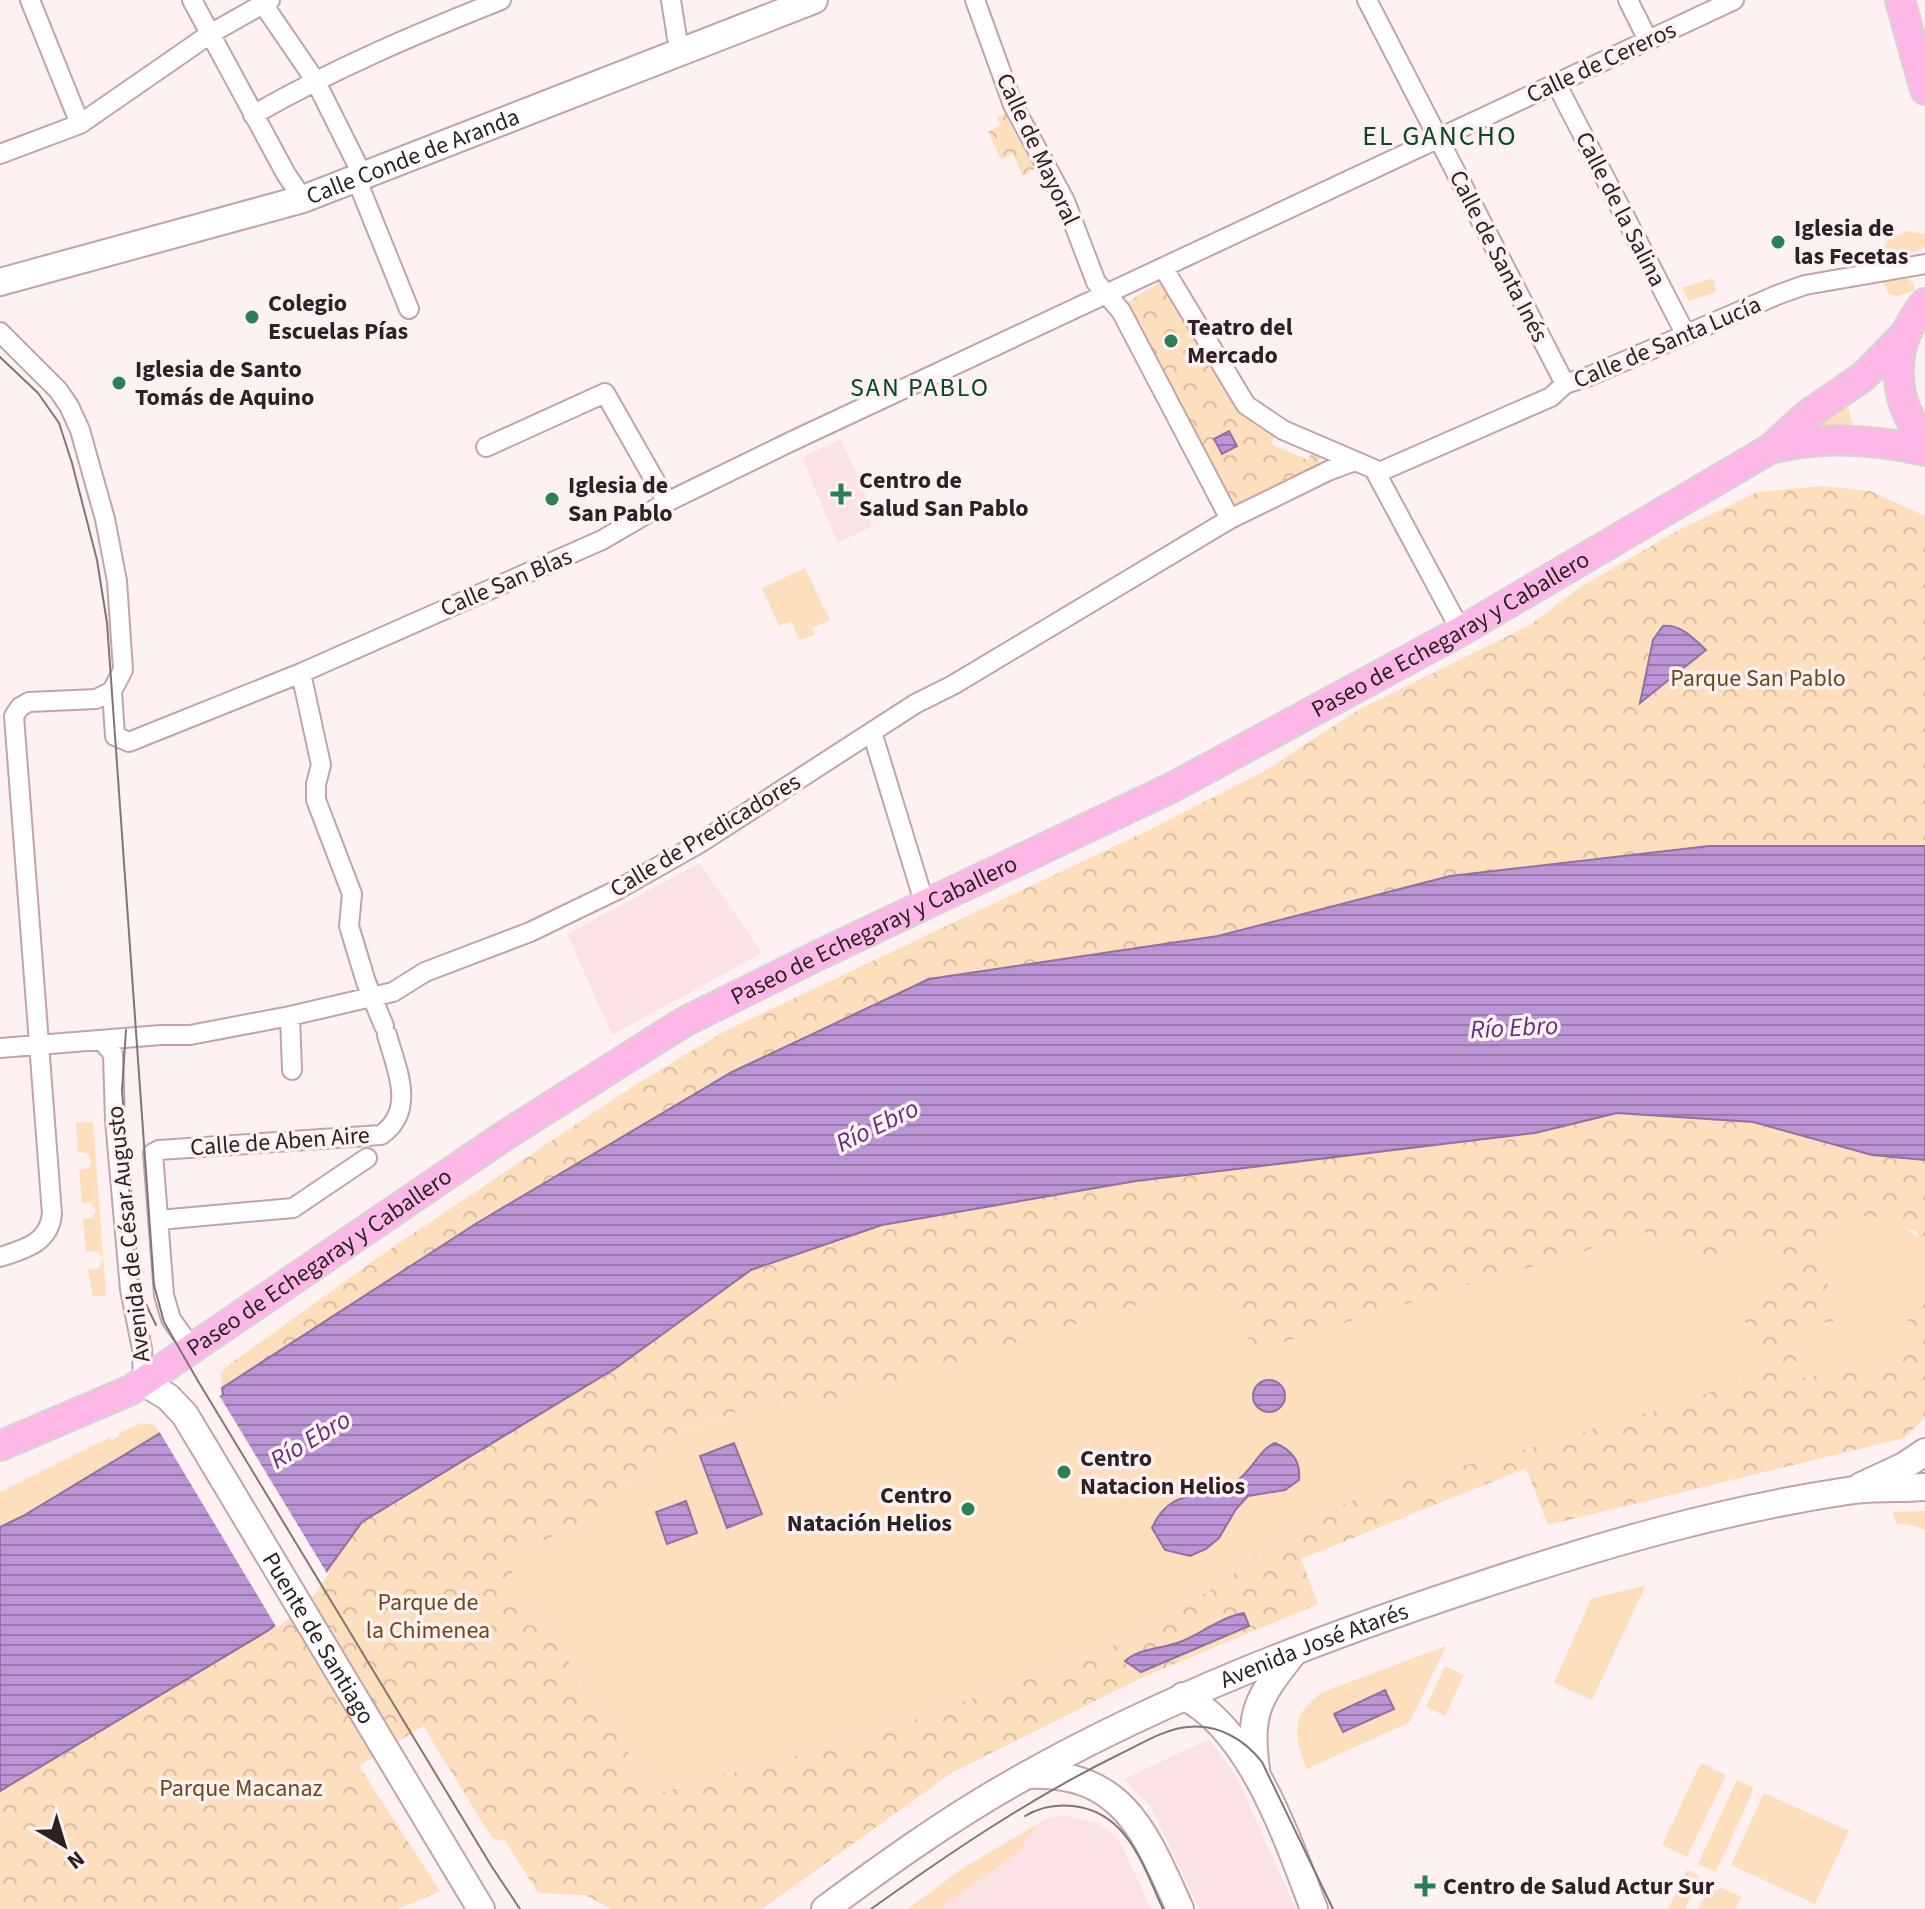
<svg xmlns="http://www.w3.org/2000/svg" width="1925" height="1909" viewBox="0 0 1925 1909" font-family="'Source Sans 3',sans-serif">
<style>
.built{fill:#fbe2e5}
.green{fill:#fddebd;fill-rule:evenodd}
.forest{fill:url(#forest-crowns);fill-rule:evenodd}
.water{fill:url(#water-rules);stroke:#9072a0;stroke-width:2}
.pier{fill:#fef1f2}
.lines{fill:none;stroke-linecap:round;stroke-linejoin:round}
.street-casing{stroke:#c2a4a8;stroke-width:22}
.secondary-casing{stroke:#c2a4a8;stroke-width:30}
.primary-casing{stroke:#d5d3d3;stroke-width:32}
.street{stroke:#fff;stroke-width:18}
.secondary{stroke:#fff;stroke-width:26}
.primary{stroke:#fdb8e7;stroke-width:28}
.tram{stroke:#817576;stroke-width:2}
.poi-dot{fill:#2b8155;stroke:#fef1f2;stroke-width:3}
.labels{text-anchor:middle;stroke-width:7;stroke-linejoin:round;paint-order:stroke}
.street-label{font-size:24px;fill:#2d2223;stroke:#fef1f2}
.poi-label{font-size:24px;font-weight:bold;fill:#2d2223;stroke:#fef1f2;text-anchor:start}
.park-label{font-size:24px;fill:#6d481b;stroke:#fef1f2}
.neighbourhood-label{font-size:26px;letter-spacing:2px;fill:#07472a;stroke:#fef1f2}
.water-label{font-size:26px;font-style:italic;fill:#60307d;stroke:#fef1f2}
.quarter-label{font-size:28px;letter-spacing:2px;fill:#07472a;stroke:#fef1f2}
</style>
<defs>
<pattern id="forest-crowns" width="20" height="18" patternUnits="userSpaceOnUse" patternTransform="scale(2)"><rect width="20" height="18" fill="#fddebd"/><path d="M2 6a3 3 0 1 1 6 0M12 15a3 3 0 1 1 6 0" fill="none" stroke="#d9bea2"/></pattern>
<pattern id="water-rules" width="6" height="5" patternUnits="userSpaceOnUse" patternTransform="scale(2)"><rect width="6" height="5" fill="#bb95d5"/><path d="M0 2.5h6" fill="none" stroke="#9879ac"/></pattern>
</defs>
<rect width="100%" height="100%" fill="#fef1f2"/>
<!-- built -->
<path class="built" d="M 841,439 L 867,498 L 861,501 L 873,526 L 837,543 L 802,457 Z
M 700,863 L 762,953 L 612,1035 L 567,934 Z
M 1209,1739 L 1235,1774 L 1296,1909 L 1199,1909 L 1152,1809 L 1124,1779 Z
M 1061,1815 L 1095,1822 L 1114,1834 L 1123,1848 L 1151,1909 L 908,1909 L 963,1868 L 1046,1819 Z"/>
<!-- green -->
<path class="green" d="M 1906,231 L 1925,234 L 1925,247 L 1908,255 L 1885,258 L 1885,242 Z
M 1713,278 L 1716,292 L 1689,301 L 1682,288 Z
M 1907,279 L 1914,283 L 1914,291 L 1897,296 L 1889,294 L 1883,282 Z
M 1847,405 L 1853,427 L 1807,429 Z
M 805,568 L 830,620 L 812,628 L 814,635 L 800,640 L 791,621 L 779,626 L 762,588 Z
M 93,1122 L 106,1295 L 93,1297 L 88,1270 L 99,1268 L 103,1258 L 96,1251 L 86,1252 L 83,1219 L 92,1218 L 96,1211 L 91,1203 L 82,1203 L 79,1170 L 89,1168 L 91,1160 L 87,1153 L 78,1152 L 76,1123 Z
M 1883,1209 L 1925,1244 L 1925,1346 L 1909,1367 L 1325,1511 L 1184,1608 L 1104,1650 L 872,1735 L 655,1794 L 544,1623 L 536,1626 L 529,1609 L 522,1603 L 502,1559 L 588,1521 L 628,1487 L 661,1453 L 671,1450 L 678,1444 L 678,1434 L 781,1396 L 784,1406 L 1150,1301 L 1644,1218 Z
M 141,1423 L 155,1425 L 160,1434 L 23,1516 L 0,1527 L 0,1492 L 110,1437 L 112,1440 L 119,1436 L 118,1434 Z
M 1925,1511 L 1925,1530 L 1911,1525 L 1897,1524 L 1892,1512 Z
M 1646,1585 L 1592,1700 L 1554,1683 L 1591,1599 Z
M 1446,1646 L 1410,1722 L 1307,1769 C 1293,1737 1290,1713 1323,1692 ZM 1384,1690 L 1393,1709 L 1343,1732 L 1335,1713 Z
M 1445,1666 L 1464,1675 L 1445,1716 L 1426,1707 Z
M 1701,1763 L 1726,1775 L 1687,1857 L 1662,1845 Z
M 1737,1780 L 1754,1788 L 1716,1872 L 1698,1864 Z
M 1764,1793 L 1849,1831 L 1815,1904 L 1731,1865 Z
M 1038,1824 L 1026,1838 L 1022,1849 L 939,1909 L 908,1909 L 963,1868 Z
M 1687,1870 L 1700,1876 L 1685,1909 L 1668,1909 Z
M 1721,1888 L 1742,1897 L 1736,1909 L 1698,1909 L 1706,1893 Z"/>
<!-- forest -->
<path class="forest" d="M 1005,113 L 1036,168 L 1023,176 L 1013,154 L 1001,159 L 988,132 L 1000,125 L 997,118 Z
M 1162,281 L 1246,417 L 1275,433 L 1271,444 L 1308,460 L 1313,449 L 1320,457 L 1317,467 L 1278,489 L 1272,487 L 1232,506 L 1124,304 Z
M 1822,486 L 1870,491 L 1925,516 L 1925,845 L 1709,846 L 1450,876 L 1218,936 L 477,1223 L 222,1388 L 221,1373 L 230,1364 L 396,1245 L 635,1085 L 725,1031 L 1149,830 L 1263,772 L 1360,709 L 1530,625 L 1579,588 L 1677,531 L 1757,492 Z
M 1616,1113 L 1753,1122 L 1872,1155 L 1925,1160 L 1925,1251 L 1919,1252 L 1917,1232 L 1870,1215 L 1818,1224 L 1834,1321 L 1791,1328 L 1799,1378 L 1892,1364 L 1906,1348 L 1904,1334 L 1910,1333 L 1906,1308 L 1925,1300 L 1925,1418 L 1904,1438 L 1548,1525 L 1526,1468 L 1301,1559 L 1318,1604 L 1141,1678 L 953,1772 L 762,1909 L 612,1909 L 585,1895 L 538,1893 L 505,1841 L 492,1838 L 423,1726 L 359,1766 L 440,1891 L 398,1909 L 0,1909 L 0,1791 L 269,1630 L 307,1598 L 362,1522 L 616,1368 L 751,1270 L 882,1225 L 1136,1181 L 1535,1133 ZM 1633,1228 L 1714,1259 L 1770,1234 L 1791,1279 L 1737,1305 L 1766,1363 L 1698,1398 L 1505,1455 L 1418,1477 L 1325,1511 L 1184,1608 L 1104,1650 L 872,1735 L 655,1794 L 544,1623 L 536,1626 L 529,1609 L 522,1603 L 525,1600 L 509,1565 L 503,1559 L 599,1516 L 661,1453 L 679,1448 L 679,1433 L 781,1396 L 787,1415 L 1150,1301 L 1232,1293 L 1253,1352 L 1497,1275 L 1574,1257 Z"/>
<!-- water -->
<path class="water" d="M 1229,431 L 1237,446 L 1222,454 L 1214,439 Z
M 1663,626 C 1681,624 1694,639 1706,650 L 1640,703 L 1653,640 Z
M 1709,846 L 1925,846 L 1925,1160 L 1872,1155 L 1753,1122 L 1617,1113 L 1535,1133 L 1136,1181 L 882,1225 L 751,1270 L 616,1368 L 362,1522 L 307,1598 L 269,1630 L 0,1791 L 0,1527 L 23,1516 L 223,1395 L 222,1388 L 477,1223 L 732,1072 L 929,979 L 1218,936 L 1450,876 Z
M1253 1396a16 16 0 1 1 32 0a16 16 0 1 1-32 0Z
M 734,1443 L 762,1514 L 727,1528 L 700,1456 Z
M 1275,1443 C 1291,1450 1301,1460 1299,1480 L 1285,1490 L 1248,1496 L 1236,1509 L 1219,1538 L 1206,1549 L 1190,1556 L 1165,1550 L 1152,1528 C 1170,1486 1203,1500 1235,1482 C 1252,1472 1258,1450 1275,1443 Z
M 686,1501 L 697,1533 L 667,1544 L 656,1512 Z
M 1244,1613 L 1249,1626 L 1141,1672 L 1125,1661 C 1139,1648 1162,1649 1180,1642 C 1202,1634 1220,1617 1244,1613 Z
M 1385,1690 L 1394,1709 L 1343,1732 L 1334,1714 Z"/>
<!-- pier -->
<path class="pier" d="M 219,1395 L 328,1575 L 310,1601 L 277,1628 L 159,1431 Z"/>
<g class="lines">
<!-- street casing -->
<g class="street-casing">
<path id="street" d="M 30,0 L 80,124
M 192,0 L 286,174 L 303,199
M 671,0 L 677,38
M 975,0 L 1013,105 L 1065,201 L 1096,282 L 1121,311 L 1230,519
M 1367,0 L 1565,384
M 1628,0 L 1648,40
M 263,4 L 315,80 L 356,162
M 1556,83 L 1686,335
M 253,115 C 333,69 416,34 501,0
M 0,154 L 80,124 L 210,34 L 270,0
M 356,178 L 409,309
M 1164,269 L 1246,405 L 1283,430 L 1374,469 L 1461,631
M 0,332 L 58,390 L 69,406 L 80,430 L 105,519 L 117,581 L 123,670 L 112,691 L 96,699 L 29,702 L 20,707 L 14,716 L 52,1214 C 49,1243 25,1249 0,1257
M 486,447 L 605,393 L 667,502
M 1377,473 L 1551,397 L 1565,384 L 1590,376 L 1777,295 L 1805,285 L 1925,264
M 301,673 L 321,765 L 316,784 L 316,800 L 352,894 L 349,926 L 366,982 L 384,1026
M 112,691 L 115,736 L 129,742 L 301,673 L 602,540 L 667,502 L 790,442 L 1734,0
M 872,732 L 925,905
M 290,1016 L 292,1070
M 103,1042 L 113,1054 L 115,1120 L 130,1289 L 142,1349 L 143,1382
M 0,1048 L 161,1035 L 190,1035 L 290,1016 L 393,992 L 425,972 L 530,932 L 617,890 L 700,843 L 915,704 L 953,685 L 1230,519 L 1328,471 L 1355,461
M 159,1220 L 293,1208 L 367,1158
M 192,1349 L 171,1319 L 164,1295 L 153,1153 L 159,1150 L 381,1135 C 417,1110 396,1068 387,1035"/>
</g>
<!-- secondary casing -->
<g class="secondary-casing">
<g id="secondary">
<path id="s1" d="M 0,282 L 303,199 L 814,0"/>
<path id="s2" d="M 143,1382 L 168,1397 L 185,1415 L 481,1909"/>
<path d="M 1861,1486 L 1904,1466 L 1925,1452"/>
<path d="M 1183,1696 C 1251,1729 1288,1841 1314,1909"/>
<path d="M 1256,1769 C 1248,1710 1259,1697 1294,1652"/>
<path d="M 1027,1775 C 1123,1770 1146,1834 1180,1909"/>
<path id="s3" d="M 825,1909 C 885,1865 946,1821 1011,1784 C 1158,1700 1317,1639 1478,1586 C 1598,1546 1721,1510 1847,1491 C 1872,1487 1899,1489 1925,1487"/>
</g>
</g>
<!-- primary casing -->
<g class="primary-casing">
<g id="primary">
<path d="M 1900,0 L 1925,90"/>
<path d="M 1925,303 C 1890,344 1890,399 1925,441"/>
<path d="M 1770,449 C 1821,436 1874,439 1925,451"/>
<path id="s4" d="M 0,1446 L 131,1390 L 504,1136 L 684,1022 L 823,953 L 1173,787 L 1461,631 L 1770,449 L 1806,416 L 1864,376 L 1903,336"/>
</g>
</g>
<!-- street -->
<use href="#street" class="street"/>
<!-- secondary -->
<use href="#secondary" class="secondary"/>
<!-- primary -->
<use href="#primary" class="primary"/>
<!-- tram -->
<path class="tram" d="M 0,357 L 38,393 L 59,423 L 72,463 L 97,560 L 107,623 L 154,1285 L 164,1322 L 198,1381 L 492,1867 L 520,1909
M 126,1030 L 122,1090 L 135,1268 L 140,1292 L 156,1325
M 1025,1816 C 1040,1807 1055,1804 1073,1806 C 1128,1812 1143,1866 1163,1909
M 871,1909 C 951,1852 1032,1797 1120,1754 C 1141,1744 1164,1729 1188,1727 C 1218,1724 1244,1739 1262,1762 L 1333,1909"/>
</g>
<!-- markers -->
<g class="poi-dot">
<circle cx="1778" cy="242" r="8"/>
<circle cx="252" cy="317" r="8"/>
<circle cx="1171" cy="341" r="8"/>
<circle cx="119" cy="383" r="8"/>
<path d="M837 482h8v8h8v8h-8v8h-8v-8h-8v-8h8z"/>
<circle cx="552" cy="499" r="8"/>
<circle cx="1064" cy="1472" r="8"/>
<circle cx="968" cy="1509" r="8"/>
<path d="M1421 1874h8v8h8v8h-8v8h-8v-8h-8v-8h8z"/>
</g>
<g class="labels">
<!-- street labels -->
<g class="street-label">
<text transform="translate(1601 62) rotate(-25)" y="8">Calle de Cereros</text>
<text transform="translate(1038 149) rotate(65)" y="8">Calle de Mayoral</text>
<text dy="8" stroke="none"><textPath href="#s1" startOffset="432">Calle Conde de Aranda</textPath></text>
<text transform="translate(1621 209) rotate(63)" y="8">Calle de la Salina</text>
<text transform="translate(1499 256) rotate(63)" y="8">Calle de Santa Inés</text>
<text transform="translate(1667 342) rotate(-23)" y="8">Calle de Santa Lucía</text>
<text transform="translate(506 582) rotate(-23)" y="8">Calle San Blas</text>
<text dy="8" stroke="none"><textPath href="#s4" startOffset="1666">Paseo de Echegaray y Caballero</textPath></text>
<text transform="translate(705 835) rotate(-31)" y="8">Calle de Predicadores</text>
<text dy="8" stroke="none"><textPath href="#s4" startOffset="1018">Paseo de Echegaray y Caballero</textPath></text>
<text transform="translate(280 1141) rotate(-4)" y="8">Calle de Aben Aire</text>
<text transform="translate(128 1234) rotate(-96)" y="8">Avenida de César Augusto</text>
<text dy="8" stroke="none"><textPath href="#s4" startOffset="370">Paseo de Echegaray y Caballero</textPath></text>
<text dy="8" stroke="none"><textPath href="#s2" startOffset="314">Puente de Santiago</textPath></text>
<text dy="8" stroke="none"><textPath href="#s3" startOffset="558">Avenida José Atarés</textPath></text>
</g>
<!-- poi labels -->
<g class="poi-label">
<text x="1794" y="236">Iglesia de<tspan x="1794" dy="28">las Fecetas</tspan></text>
<text x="268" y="311">Colegio<tspan x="268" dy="28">Escuelas Pías</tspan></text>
<text x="1187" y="335">Teatro del<tspan x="1187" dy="28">Mercado</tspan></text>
<text x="135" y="377">Iglesia de Santo<tspan x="135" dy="28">Tomás de Aquino</tspan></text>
<text x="859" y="488">Centro de<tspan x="859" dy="28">Salud San Pablo</tspan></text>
<text x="568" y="493">Iglesia de<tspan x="568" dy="28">San Pablo</tspan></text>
<text x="1080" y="1466">Centro<tspan x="1080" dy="28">Natacion Helios</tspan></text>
<text x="952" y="1503" text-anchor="end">Centro<tspan x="952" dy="28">Natación Helios</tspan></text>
<text x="1443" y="1894">Centro de Salud Actur Sur</text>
</g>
<!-- park labels -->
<g class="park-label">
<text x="1758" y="686">Parque San Pablo</text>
<text x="428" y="1610">Parque de<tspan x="428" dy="28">la Chimenea</tspan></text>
<text x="241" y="1796">Parque Macanaz</text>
</g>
<!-- neighbourhood labels -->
<g class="neighbourhood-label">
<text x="920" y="396">SAN PABLO</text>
</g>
<!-- water labels -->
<g class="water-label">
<text transform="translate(1514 1027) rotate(-3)" y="9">Río Ebro</text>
<text transform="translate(877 1125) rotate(-26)" y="9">Río Ebro</text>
<text transform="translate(310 1439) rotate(-31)" y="9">Río Ebro</text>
</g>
<!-- quarter labels -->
<g class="quarter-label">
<text x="1440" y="145">EL GANCHO</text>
</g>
</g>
<!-- north arrow -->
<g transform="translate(64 1845) rotate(142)" stroke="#fef1f2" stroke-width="6" paint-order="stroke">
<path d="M0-6L14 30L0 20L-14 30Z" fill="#2d2223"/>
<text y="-12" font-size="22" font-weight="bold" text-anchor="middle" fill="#2d2223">N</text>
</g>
</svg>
